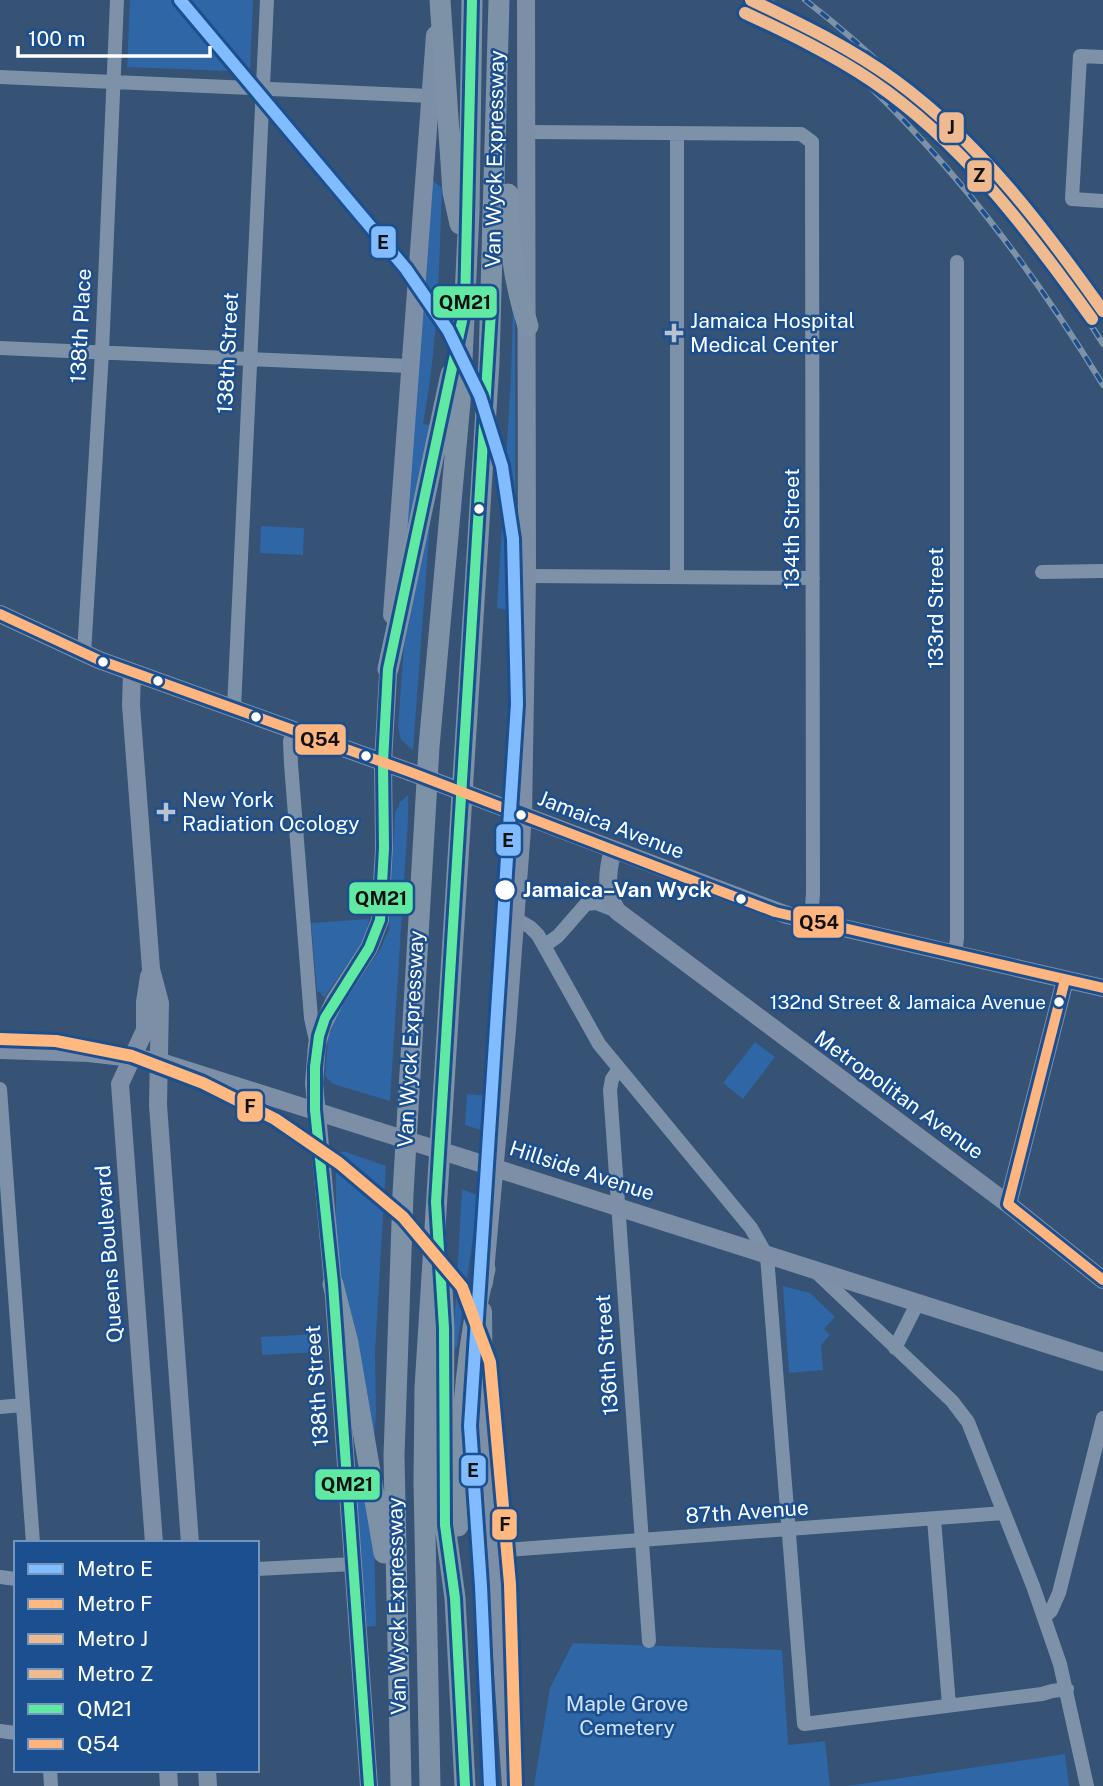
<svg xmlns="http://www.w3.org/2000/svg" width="1103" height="1786" viewBox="0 0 1103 1786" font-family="'Public Sans',sans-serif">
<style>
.green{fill:#2f66a5}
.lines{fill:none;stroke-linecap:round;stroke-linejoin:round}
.minor{stroke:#7d92a8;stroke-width:14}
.major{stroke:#7d8ea7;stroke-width:18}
.highway{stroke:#7e92a7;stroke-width:21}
.rail-casing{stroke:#7e92a7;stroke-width:6}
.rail{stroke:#1b4f8f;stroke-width:3.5;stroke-dasharray:10;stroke-linecap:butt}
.major-bridge{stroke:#7d8ea7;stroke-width:18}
.bus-1-casing{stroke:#1b4f8f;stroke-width:16}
.bus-2-casing{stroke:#1b4f8f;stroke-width:16}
.bus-1{stroke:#60e9a3;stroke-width:10}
.bus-2{stroke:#ffb580;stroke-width:10}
.metro-1-casing{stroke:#1b4f8f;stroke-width:18}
.metro-2-casing{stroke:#1b4f8f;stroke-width:18}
.metro-3-casing{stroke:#1b4f8f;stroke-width:18}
.metro-4-casing{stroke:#1b4f8f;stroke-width:18}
.metro-1{stroke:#80bcff;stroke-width:12}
.metro-2{stroke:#ffb880;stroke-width:12}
.metro-3{stroke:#efba8f;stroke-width:12}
.metro-4{stroke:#efba8f;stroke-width:12}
.poi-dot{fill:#b9c2ce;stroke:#1b4f8f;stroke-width:2.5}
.bus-dot{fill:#fff;stroke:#1b4f8f;stroke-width:2.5}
.labels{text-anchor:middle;stroke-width:5;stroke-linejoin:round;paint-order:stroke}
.bus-label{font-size:19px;fill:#fff;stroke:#1b4f8f;text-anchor:end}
.street-label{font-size:21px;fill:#fff;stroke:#1b4f8f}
.poi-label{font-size:21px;fill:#fff;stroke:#1b4f8f;text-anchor:start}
.stop-label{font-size:21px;font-weight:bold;fill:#fff;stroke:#1b4f8f;text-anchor:start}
.park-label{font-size:21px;fill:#cfe3fa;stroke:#1b4f8f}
.line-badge{stroke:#1b4f8f;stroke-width:2.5}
.pale-badge-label{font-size:19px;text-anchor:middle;font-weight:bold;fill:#111}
</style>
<rect width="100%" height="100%" fill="#365274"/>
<!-- green -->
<path class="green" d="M 130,0 L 253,0 L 250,72 L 127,67 Z
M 432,180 L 442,188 C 439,267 438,345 423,424 L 430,425 L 411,541 L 404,534 Z
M 513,307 L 515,307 L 516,612 L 497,608 L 511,377 Z
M 433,482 L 413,750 L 401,740 L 398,728 L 404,645 Z
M 261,526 L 304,528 L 303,555 L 260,553 Z
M 408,795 L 408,819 L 390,1101 L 333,1084 L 325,1076 L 328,1038 L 340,1008 L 381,948 L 389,929 L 395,813 L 400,802 Z
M 369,919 L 365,938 L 324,998 L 320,992 L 317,992 L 311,923 Z
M 755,1042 L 775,1057 L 743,1099 L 723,1083 Z
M 467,1094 L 490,1096 L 488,1119 L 484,1131 L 465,1125 Z
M 338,1152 L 346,1152 L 386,1166 L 375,1353 L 376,1411 L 374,1442 L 334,1241 L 336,1218 L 336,1156 Z
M 462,1189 L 479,1196 L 457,1347 L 453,1348 Z
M 783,1286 L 810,1293 L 835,1317 L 824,1329 L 830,1335 L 821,1345 L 823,1370 L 789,1373 Z
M 317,1334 L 318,1352 L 262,1355 L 261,1337 Z
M 358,1465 L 374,1534 L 376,1626 L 365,1627 L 357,1508 L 356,1475 Z
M 573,1643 L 782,1650 L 788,1745 L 825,1741 L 830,1786 L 534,1786 L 550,1688 Z
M 1065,1754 L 1069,1786 L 847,1786 Z"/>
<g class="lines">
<!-- minor -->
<path class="minor" d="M 1103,57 L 1080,56 L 1072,199 L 1103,201
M 0,77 L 430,96
M 527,132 L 801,134 L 812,142 L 813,893 L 811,922
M 677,133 L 677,577
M 0,348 L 409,366
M 1042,572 L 1103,571
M 527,576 L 813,578
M 84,654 L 102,352 L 117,0
M 234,708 L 267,0
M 293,730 L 290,741 L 291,764 L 311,1018 L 317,1045
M 516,919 L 530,927 L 538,935 L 599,1044 L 751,1228 L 767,1256 L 804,1724 L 1042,1694 L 1052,1691 L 1067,1689
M 544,946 L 558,936 L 586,904 L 596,903 L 617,911
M 955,955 L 957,938 L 957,262
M 619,1069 L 612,1079 L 610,1090 L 649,1641
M 0,1089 L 33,1543
M 816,1272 L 952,1401 L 968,1422 L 1033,1586 L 1060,1664 L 1087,1786
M 895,1348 L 917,1304
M 0,1407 L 23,1405
M 934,1519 L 949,1705
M 493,1551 L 1004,1513
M 257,1569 L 353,1564
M 0,1577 L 16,1579
M 1044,1617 L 1051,1611 L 1059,1593 L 1103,1418
M 0,1731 L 16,1733
M 50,1770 L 51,1786"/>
<!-- major -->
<path class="major" d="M 0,614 L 99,660 L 410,772
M 392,615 L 435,35
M 132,672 L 131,705 L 151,969 L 160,1003 L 158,1105 L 190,1543
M 494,804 L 787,915 L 1103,988
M 613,850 C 607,871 605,892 617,911 L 1008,1204 L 1103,1280
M 149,976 L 145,1002 L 145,1030 L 120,1084 L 154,1543
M 0,1050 L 89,1053 L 158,1061 L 378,1131
M 467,1159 L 1103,1362
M 1008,1204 L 1065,980
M 484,1283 L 507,1030 L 523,815 L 527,576 L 526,0
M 483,1311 L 484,1407 L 511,1786
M 168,1770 L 169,1786
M 207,1770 L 208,1786
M 369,1786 L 333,1284 L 314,1083 L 317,1045 L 322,1027 L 335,1000 L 369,948 L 380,920 L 384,848 L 383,762 L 389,657"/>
<!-- highway -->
<path class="highway" d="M 440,0 L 453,192 L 460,224
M 508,194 C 508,240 514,283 528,326
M 388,669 L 451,374
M 333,1284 L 348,1343 L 384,1553
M 442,1288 L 444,1328 L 443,1469 L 445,1525 L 455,1598 L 465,1786
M 458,1526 C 461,1439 464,1354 485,1269
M 401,1786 L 394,1456 L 403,1194 L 429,747 L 460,402 L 469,212 L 472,0
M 430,1786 L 424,1482 L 425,1388 L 489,362 L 499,0"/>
<!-- rail casing -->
<g class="rail-casing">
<path id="rail" d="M 768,0 C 906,102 1014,239 1103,385
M 805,0 C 933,99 1018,208 1103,344"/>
</g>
<!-- rail -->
<use href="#rail" class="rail"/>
<!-- major-bridge -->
<path class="major-bridge" d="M 410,772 L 494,804
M 378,1131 L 467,1159"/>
<!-- bus-1 casing -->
<g class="bus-1-casing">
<path id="bus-1" d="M 369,1786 L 333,1284 L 315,1110 L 315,1067 L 319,1036 L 325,1018 L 369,948 L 380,920 L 384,848 L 383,762 L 388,669 L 465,307 L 472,0
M 465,1786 L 455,1598 L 445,1525 L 444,1328 L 436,1202 L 491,311"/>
</g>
<!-- bus-2 casing -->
<g class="bus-2-casing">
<path id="bus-2" d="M 0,614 L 99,660 L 410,772 L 775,912 L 1103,988
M 1065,980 L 1008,1204 L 1103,1280"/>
</g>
<!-- bus-1 -->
<use href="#bus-1" class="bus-1"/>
<!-- bus-2 -->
<use href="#bus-2" class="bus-2"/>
<!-- metro-1 casing -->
<g class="metro-1-casing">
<path id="metro-1" d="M 180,0 L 406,269 L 448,330 L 480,396 L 502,466 L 513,539 L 517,704 L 470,1426 L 481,1586 L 490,1786"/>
</g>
<!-- metro-2 casing -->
<g class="metro-2-casing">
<path id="metro-2" d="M 0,1039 L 56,1041 L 132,1056 L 203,1083 L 275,1119 L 339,1163 L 403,1217 L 462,1287 L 490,1362 L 510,1584 L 516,1786"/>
</g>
<!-- metro-3 casing -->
<g class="metro-3-casing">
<path id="metro-3" d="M 751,0 C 801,24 851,48 896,81 C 980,143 1043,226 1103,311"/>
</g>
<!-- metro-4 casing -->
<g class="metro-4-casing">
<path id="metro-4" d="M 745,13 C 788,33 832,54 872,81 C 962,142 1029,231 1092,319"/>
</g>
<!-- metro-1 -->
<use href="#metro-1" class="metro-1"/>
<!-- metro-2 -->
<use href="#metro-2" class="metro-2"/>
<!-- metro-3 -->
<use href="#metro-3" class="metro-3"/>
<!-- metro-4 -->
<use href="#metro-4" class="metro-4"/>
</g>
<!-- markers -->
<g class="poi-dot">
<path d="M670.5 322.5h7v7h7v7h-7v7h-7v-7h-7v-7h7z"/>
<path d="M162.5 801.5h7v7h7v7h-7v7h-7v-7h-7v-7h7z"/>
</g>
<g class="bus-dot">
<circle cx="479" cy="509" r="6"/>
<circle cx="103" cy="662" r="6"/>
<circle cx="158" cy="681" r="6"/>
<circle cx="256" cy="717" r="6"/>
<circle cx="366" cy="756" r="6"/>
<circle cx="521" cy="815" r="6"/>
<circle cx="505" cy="890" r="11"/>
<circle cx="741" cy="899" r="6"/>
<circle cx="1059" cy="1002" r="6"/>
</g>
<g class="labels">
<!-- bus labels -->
<g class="bus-label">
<text x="1046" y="1009">132nd Street &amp; Jamaica Avenue</text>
</g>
<!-- street labels -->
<g class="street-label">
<text transform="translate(495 159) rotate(-89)" y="7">Van Wyck Expressway</text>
<text transform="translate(81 326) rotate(-87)" y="7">138th Place</text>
<text transform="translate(228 353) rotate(-87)" y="7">138th Street</text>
<text transform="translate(792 529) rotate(-90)" y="7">134th Street</text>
<text transform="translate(936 608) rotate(-90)" y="7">133rd Street</text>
<text transform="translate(611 825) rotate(21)" y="7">Jamaica Avenue</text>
<text transform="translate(411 1039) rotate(-87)" y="7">Van Wyck Expressway</text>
<text transform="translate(899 1095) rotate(36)" y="7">Metropolitan Avenue</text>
<text transform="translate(582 1171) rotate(18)" y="7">Hillside Avenue</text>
<text transform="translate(109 1254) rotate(-94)" y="7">Queens Boulevard</text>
<text transform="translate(607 1355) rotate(-94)" y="7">136th Street</text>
<text transform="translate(317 1386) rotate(-94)" y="7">138th Street</text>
<text transform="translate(747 1512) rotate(-4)" y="7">87th Avenue</text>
<text transform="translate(397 1606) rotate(-91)" y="7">Van Wyck Expressway</text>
</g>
<!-- poi labels -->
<g class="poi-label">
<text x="690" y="328">Jamaica Hospital<tspan x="690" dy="24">Medical Center</tspan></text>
<text x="182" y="807">New York<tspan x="182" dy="24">Radiation Ocology</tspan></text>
</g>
<!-- stop labels -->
<g class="stop-label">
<text x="523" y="897">Jamaica–Van Wyck</text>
</g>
<!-- park labels -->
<g class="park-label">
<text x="627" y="1711">Maple Grove<tspan x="627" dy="24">Cemetery</tspan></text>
</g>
</g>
<g class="line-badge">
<rect x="938" y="111" width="27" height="33" rx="7" fill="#efba8f"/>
<rect x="966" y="159" width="27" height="34" rx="7" fill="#efba8f"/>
<rect x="370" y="225" width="27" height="34" rx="7" fill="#80bcff"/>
<rect x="432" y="285" width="66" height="34" rx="7" fill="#60e9a3"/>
<rect x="294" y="723" width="53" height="33" rx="7" fill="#ffb580"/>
<rect x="495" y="823" width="27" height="34" rx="7" fill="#80bcff"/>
<rect x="348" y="881" width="66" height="34" rx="7" fill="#60e9a3"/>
<rect x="792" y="905" width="53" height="34" rx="7" fill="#ffb580"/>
<rect x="236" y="1090" width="28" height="33" rx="7" fill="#ffb880"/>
<rect x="460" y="1454" width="27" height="33" rx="7" fill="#80bcff"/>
<rect x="314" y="1468" width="67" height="33" rx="7" fill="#60e9a3"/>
<rect x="491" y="1508" width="27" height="33" rx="7" fill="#ffb880"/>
</g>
<g class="pale-badge-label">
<text x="951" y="134">J</text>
<text x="979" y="182">Z</text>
<text x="383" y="249">E</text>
<text x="465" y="309">QM21</text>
<text x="320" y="746">Q54</text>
<text x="508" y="847">E</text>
<text x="381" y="905">QM21</text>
<text x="819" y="929">Q54</text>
<text x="250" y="1113">F</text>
<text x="473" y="1477">E</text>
<text x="347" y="1491">QM21</text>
<text x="505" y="1531">F</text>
</g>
<!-- legend -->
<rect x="14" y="1541" width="245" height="231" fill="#1b4f8f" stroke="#7695bc" stroke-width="2"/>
<rect x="28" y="1564" width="35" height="10" fill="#80bcff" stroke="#7695bc" stroke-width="2"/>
<text x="77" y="1576" font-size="21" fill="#ffffff">Metro E</text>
<rect x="28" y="1599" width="35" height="10" fill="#ffb880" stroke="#7695bc" stroke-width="2"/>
<text x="77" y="1611" font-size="21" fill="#ffffff">Metro F</text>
<rect x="28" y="1634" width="35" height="10" fill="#efba8f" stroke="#7695bc" stroke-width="2"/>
<text x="77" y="1646" font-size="21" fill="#ffffff">Metro J</text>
<rect x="28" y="1669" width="35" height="10" fill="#efba8f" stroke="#7695bc" stroke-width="2"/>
<text x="77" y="1681" font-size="21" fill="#ffffff">Metro Z</text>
<rect x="28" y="1704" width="35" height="10" fill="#60e9a3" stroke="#7695bc" stroke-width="2"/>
<text x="77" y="1716" font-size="21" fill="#ffffff">QM21</text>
<rect x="28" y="1739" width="35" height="10" fill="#ffb580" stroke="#7695bc" stroke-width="2"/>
<text x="77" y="1751" font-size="21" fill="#ffffff">Q54</text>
<!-- scale -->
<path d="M18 46v10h192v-10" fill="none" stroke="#ffffff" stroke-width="3.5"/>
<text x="28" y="46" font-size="21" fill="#ffffff" stroke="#1b4f8f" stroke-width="5" paint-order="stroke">100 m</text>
</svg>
